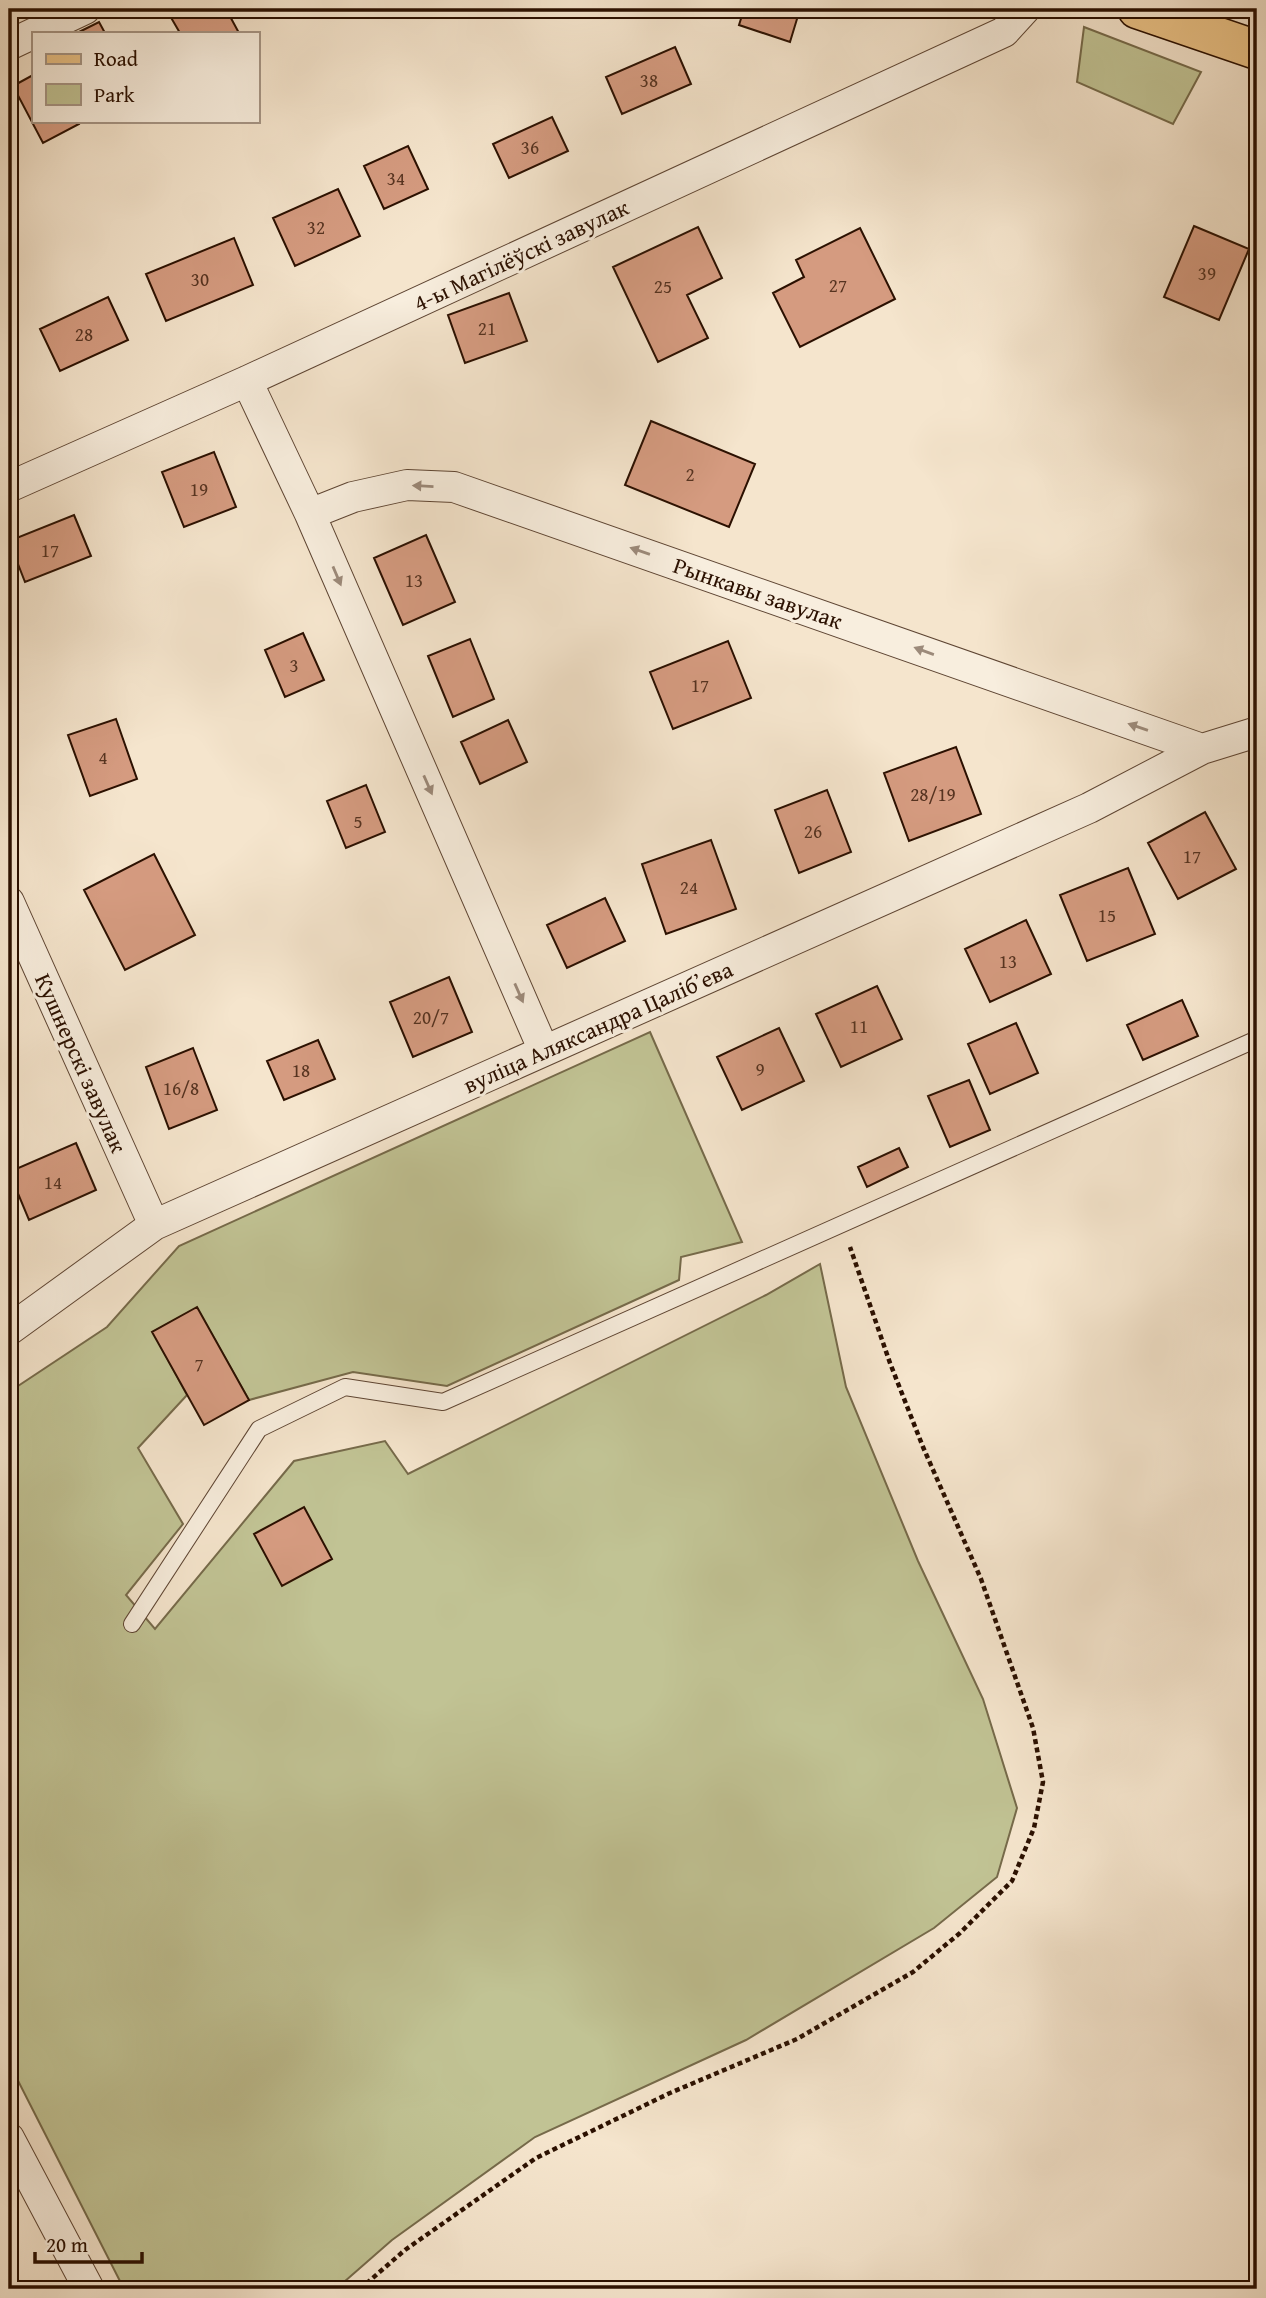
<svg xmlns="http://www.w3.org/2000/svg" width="1266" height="2298" viewBox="0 0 1266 2298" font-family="'Gentium Book Plus',serif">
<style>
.green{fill:#c1c394;stroke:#766a4a;stroke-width:2}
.building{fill:#d59b80;stroke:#2b1000;stroke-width:2}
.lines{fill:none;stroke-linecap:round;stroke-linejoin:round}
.service-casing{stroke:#5e4533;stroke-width:18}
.minor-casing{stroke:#5e4533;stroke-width:32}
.primary-casing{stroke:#2b1000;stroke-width:41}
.path{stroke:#2b1000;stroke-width:4.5;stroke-dasharray:5 3.5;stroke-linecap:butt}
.service{stroke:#f8eede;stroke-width:16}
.minor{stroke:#f8eede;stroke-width:30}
.primary{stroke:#eac286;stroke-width:38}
.oneway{fill:#9c8a7a}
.labels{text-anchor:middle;stroke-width:6;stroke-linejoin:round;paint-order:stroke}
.number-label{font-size:19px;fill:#563320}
.street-label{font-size:23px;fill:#2b1000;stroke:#f8eede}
</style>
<rect width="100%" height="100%" fill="#f5e5cd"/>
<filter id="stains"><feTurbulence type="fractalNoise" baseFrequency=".00286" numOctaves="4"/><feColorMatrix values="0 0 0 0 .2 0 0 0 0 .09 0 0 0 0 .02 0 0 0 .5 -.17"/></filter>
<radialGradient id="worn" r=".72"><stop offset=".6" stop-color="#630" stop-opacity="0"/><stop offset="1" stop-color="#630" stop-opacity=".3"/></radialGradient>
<!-- green -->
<path class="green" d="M 1084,27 L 1201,72 L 1173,124 L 1077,82 Z
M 650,1032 L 742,1242 L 681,1257 L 679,1280 L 447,1386 L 353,1372 L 249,1400 L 197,1308 L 153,1332 L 187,1395 L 138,1448 L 183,1524 L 126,1595 L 155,1629 L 294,1461 L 385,1441 L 408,1474 L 766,1295 L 820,1264 L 846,1387 L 918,1561 L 983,1699 L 1017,1808 L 997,1877 L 934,1928 L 746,2040 L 535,2137 L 392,2240 L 336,2289 L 124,2289 L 9,2063 L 9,1392 L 107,1327 L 179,1246 Z"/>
<!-- building -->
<path class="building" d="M 166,9 L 226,9 L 239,33 L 180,33 Z
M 744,9 L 800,9 L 790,42 L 739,25 Z
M 99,22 L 105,33 L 77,33 Z
M 675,47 L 691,84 L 622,114 L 606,77 Z
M 33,75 L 33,121 L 78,121 L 79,124 L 43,143 L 13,86 Z
M 552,117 L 568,151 L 509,178 L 493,144 Z
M 408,146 L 428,189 L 384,209 L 364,166 Z
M 338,189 L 360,236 L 295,266 L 273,218 Z
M 1194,226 L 1249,249 L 1219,320 L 1164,297 Z
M 698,227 L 722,278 L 687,295 L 708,338 L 658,362 L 613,267 Z
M 860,228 L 895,299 L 800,347 L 773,293 L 804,277 L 796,260 Z
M 234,238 L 253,285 L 166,321 L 146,274 Z
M 509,293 L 527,341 L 465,363 L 448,315 Z
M 108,297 L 128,340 L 60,371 L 40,329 Z
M 651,421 L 755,464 L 729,527 L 625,485 Z
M 214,452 L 236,507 L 184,527 L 162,472 Z
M 74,515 L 91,556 L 25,582 L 9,541 Z
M 426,535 L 455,602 L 403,625 L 374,558 Z
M 303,633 L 324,680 L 285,697 L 265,650 Z
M 470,639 L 494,699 L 453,717 L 428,656 Z
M 728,641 L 751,698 L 673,729 L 650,672 Z
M 116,719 L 137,779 L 90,796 L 68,735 Z
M 508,720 L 527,762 L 480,784 L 461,742 Z
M 956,747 L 981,814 L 909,841 L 884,773 Z
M 366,785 L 385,832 L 346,848 L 327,801 Z
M 827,790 L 851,852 L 799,873 L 775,810 Z
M 1205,812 L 1236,869 L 1178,899 L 1148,843 Z
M 711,840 L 736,909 L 666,934 L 642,864 Z
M 154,854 L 195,935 L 125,970 L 84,890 Z
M 1128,868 L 1155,934 L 1087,961 L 1060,895 Z
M 605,898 L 625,941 L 567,968 L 547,925 Z
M 1026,920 L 1051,974 L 990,1002 L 965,949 Z
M 449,977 L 472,1032 L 413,1057 L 390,1002 Z
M 877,986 L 902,1039 L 841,1067 L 816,1014 Z
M 1182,1000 L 1198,1036 L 1143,1060 L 1127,1025 Z
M 1016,1023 L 1038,1073 L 990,1094 L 968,1044 Z
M 779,1028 L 804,1081 L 742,1110 L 717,1057 Z
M 318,1040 L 335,1079 L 284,1100 L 267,1061 Z
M 193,1048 L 217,1110 L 169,1129 L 146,1067 Z
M 969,1080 L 990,1130 L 950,1147 L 928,1096 Z
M 76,1143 L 96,1190 L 29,1220 L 9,1172 Z
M 899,1148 L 908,1167 L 867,1187 L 858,1167 Z
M 197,1307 L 249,1400 L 204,1425 L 152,1332 Z
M 304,1507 L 332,1559 L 282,1586 L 254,1534 Z"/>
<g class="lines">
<!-- service casing -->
<g class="service-casing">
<path id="service" d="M 132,1624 L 259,1429 L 345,1387 L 443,1402 L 1257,1039"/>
</g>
<!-- minor casing -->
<g class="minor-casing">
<path id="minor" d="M 9,45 L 85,9
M 247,381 L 310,514 L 544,1051
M 9,487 L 247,381 L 1004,32 L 1025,9
M 310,514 L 353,497 L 407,485 L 454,487 L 1202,749
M 9,902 L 154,1225
M 9,1330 L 154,1225 L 1089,808 L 1202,749 L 1257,732
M 9,2138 L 89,2289"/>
</g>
<!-- primary casing -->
<g class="primary-casing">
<path id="primary" d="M 1137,9 L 1257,50"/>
</g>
<!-- path -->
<path class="path" d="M 360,2289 L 405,2250 L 536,2158 L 670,2093 L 797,2039 L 913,1972 L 960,1933 L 1012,1881 L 1034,1828 L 1043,1782 L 1033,1728 L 981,1579 L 923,1447 L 890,1363 L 850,1247"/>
<!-- service -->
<use href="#service" class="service"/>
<!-- minor -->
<use href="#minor" class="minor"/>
<!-- primary -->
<use href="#primary" class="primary"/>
</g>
<!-- one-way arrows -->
<defs><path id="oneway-solid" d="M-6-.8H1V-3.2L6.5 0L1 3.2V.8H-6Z" transform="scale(1.75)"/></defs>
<g class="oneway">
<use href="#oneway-solid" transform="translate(423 486) rotate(-177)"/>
<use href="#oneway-solid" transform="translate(640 551) rotate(-161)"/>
<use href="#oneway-solid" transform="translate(337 576) rotate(67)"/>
<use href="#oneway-solid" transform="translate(924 651) rotate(-160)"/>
<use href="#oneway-solid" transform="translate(1138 727) rotate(-161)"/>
<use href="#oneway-solid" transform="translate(428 785) rotate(66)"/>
<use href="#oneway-solid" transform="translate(519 993) rotate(66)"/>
</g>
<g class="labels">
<!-- number labels -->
<g class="number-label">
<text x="649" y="87">38</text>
<text x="530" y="154">36</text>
<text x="396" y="185">34</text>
<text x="316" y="234">32</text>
<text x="1207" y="280">39</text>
<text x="200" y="286">30</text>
<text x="838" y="292">27</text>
<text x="663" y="293">25</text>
<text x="487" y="335">21</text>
<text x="84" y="341">28</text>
<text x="690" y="481">2</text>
<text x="199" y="496">19</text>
<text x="50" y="557">17</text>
<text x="414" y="587">13</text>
<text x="294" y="672">3</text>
<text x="700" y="692">17</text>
<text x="103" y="764">4</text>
<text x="933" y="801">28/19</text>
<text x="358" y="828">5</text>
<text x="813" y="838">26</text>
<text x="1192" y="863">17</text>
<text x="689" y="894">24</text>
<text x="1107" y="922">15</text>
<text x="1008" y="968">13</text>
<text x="431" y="1024">20/7</text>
<text x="859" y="1033">11</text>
<text x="760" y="1076">9</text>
<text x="301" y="1077">18</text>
<text x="181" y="1095">16/8</text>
<text x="53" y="1189">14</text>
<text x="199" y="1371">7</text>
</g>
<!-- street labels -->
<g class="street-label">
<text transform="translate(521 255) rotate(-25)" y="8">4-ы Магілёўскі завулак</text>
<text transform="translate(758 593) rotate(19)" y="8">Рынкавы завулак</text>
<text transform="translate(598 1027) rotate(-24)" y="8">вуліца Аляксандра Цалібʼева</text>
<text transform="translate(81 1063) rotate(66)" y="8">Кушнерскі завулак</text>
</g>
</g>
<!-- margin -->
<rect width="1266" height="2298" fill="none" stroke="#f5e5cd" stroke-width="35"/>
<rect x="10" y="10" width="1245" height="2277" fill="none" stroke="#2b1000" stroke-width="3.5"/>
<rect x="18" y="18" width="1231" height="2263" fill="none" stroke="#2b1000" stroke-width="2"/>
<!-- legend -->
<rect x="32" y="32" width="228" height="91" fill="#f8eede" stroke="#a69585" stroke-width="2"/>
<rect x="46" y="54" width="35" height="10" fill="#eac286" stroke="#a69585" stroke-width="2"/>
<text x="94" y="66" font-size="21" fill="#2b1000">Road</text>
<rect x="46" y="84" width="35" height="21" fill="#c1c394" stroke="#a69585" stroke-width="2"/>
<text x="94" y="102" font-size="21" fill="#2b1000">Park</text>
<!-- scale -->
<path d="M35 2252v10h107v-10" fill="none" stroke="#2b1000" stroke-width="3.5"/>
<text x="46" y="2252" font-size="21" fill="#2b1000" stroke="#f8eede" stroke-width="5" paint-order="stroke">20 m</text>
<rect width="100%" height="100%" filter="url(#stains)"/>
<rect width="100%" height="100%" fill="url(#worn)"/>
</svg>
